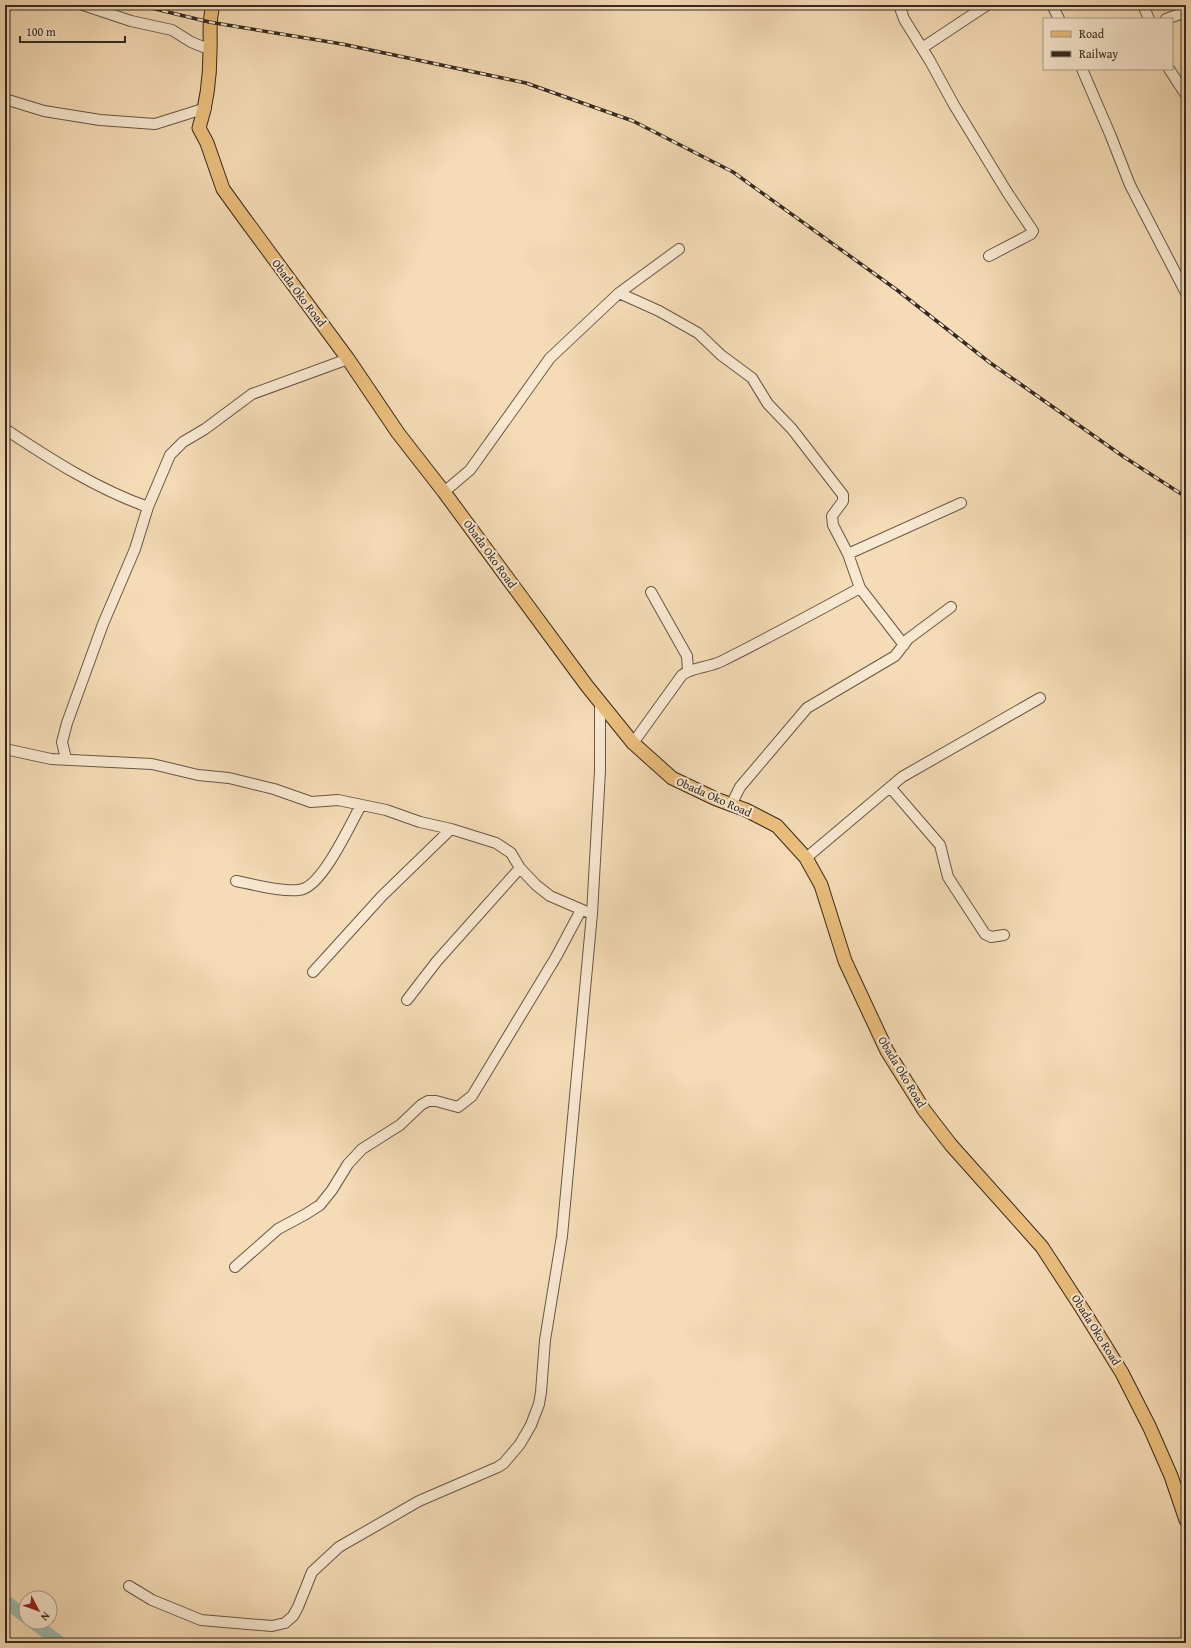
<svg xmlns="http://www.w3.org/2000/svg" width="1191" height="1648" viewBox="0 0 1191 1648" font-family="'Gentium Book Plus',serif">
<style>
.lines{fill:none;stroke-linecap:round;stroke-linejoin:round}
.river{stroke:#9cbcae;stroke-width:13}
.minor-casing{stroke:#665646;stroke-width:12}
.major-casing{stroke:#362920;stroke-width:15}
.minor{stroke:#f8e8d0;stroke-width:10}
.major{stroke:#eabe7b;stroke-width:13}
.rail-casing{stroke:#362920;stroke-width:3.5}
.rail{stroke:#f8e8d0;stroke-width:2;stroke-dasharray:6;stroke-linecap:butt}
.labels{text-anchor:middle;stroke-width:4;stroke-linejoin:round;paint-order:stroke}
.street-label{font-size:12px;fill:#362920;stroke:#f8e8d0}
</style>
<rect width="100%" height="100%" fill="#f5dcb6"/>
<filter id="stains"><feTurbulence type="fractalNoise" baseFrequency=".005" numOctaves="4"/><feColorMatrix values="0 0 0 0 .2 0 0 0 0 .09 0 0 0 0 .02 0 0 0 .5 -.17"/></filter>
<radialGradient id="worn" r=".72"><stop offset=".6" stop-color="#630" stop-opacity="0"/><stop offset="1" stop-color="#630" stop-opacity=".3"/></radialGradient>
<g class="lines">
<!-- river -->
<path class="river" d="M 5,1601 L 26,1617
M 33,1622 L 60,1643"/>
<!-- minor casing -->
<g class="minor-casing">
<path id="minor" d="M 83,5 L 131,21 L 172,30 L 191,42 L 211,50
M 899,5 L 904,19 L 930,61 L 954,105 L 1007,192 L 1033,231 L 1031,234 L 989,256
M 1052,5 L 1059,19
M 1143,5 L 1149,19
M 1166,19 L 1186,12
M 922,48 L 987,5
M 1082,69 L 1110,134 L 1130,185 L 1186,293
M 1169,69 L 1186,95
M 5,99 L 44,111 L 100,120 L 155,124 L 206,108
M 619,293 L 659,311 L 698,333 L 721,355 L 752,378 L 768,404 L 792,429 L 843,495 L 843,501 L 832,516 L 833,525 L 848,554 L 860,588 L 904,645
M 5,429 C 50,459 97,489 148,507
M 444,492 L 470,470 L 550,358 L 619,293 L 679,249
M 848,554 L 961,503
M 651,592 L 687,656 L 688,671
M 633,743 L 682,675 C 693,667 708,668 722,661 C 768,638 814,613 860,588
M 5,749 L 51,759 L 152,764 L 198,775 L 229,778 L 274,789 L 311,802 L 338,800 L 386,810 L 420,822 L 451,829 L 496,843 L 511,853 L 520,868 L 536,885 L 550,896 L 592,914
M 66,759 L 62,742 L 67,723 L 103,624 L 135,549 L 148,507 L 170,455 L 183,442 L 205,429 L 252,394 L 348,359
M 890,787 L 940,845 L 948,877 L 985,934 L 991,937 L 1004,935
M 731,805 L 740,787 L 807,708 L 895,656 L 908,639 L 951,607
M 806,858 L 902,777 L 1040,698
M 236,881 C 251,884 289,894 303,889 C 324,882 350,825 361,805
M 313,972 L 382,896 L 451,829
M 407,1000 L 437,961 L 520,868
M 235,1267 L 278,1229 L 306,1214 L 320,1205 L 332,1190 L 348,1164 L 362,1149 L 400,1125 L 421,1105 L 428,1101 L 436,1101 L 458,1107 L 472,1096 L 556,957 L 581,910
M 129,1586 L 152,1600 L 201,1620 L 272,1626 L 285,1623 L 293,1616 L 298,1607 L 312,1572 L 339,1547 L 419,1501 L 498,1467 L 504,1463 L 520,1444 L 531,1425 L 539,1404 L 541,1392 L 545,1340 L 562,1236 L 592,914 L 600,771 L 600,703"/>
</g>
<!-- major casing -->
<g class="major-casing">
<path id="major" d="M 213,5 C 208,25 211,32 210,51 C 210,77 207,103 199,128 L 207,143 L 223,189 L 244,218 L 348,359 L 398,433 L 444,492 L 587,686 L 633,743 L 672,778 L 716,799 L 746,810 L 777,826 L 806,858 L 821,885 L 845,961 L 887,1051 L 924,1110 L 951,1145 L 1042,1247 L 1083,1310 L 1122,1373 L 1150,1428 L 1171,1476 L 1186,1520"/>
</g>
<!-- minor -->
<use href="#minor" class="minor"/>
<!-- major -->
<use href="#major" class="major"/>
<!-- rail casing -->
<g class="rail-casing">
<path id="rail" d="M 139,5 L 209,22 L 342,44 L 526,83 L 633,121 L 733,172 L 897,290 L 989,362 L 1124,457 L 1186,497"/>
</g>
<!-- rail -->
<use href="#rail" class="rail"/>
</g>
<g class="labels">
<!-- street labels -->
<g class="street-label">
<text transform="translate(299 293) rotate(53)" y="4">Obada Oko Road</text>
<text transform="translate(490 554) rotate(54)" y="4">Obada Oko Road</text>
<text transform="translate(714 797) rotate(24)" y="4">Obada Oko Road</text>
<text transform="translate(902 1072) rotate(59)" y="4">Obada Oko Road</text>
<text transform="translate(1096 1330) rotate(58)" y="4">Obada Oko Road</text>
</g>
</g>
<!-- margin -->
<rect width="1191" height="1648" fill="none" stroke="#f5dcb6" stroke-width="20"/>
<rect x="6" y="6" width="1179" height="1636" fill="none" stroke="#362920" stroke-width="2"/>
<rect x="10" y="10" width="1171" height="1628" fill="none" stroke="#362920"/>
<!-- legend -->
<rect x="1043" y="18" width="130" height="52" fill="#f8e8d0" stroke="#aa9c8a"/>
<rect x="1051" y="31" width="20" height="6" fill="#eabe7b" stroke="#aa9c8a"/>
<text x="1079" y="38" font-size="12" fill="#362920">Road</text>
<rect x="1051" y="51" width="20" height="6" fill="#362920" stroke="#aa9c8a"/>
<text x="1079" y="58" font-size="12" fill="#362920">Railway</text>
<!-- north arrow -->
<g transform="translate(38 1610) rotate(131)"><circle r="19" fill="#f8e8d0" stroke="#aa9c8a"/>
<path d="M0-3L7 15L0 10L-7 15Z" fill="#8f2418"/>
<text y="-6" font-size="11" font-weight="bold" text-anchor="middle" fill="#362920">N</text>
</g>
<!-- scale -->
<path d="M20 36v6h105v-6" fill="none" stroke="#362920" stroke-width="2"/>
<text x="26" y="36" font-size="12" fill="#362920" stroke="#f8e8d0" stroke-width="3" paint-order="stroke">100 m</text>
<rect width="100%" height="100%" filter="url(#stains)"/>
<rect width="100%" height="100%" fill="url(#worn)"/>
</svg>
